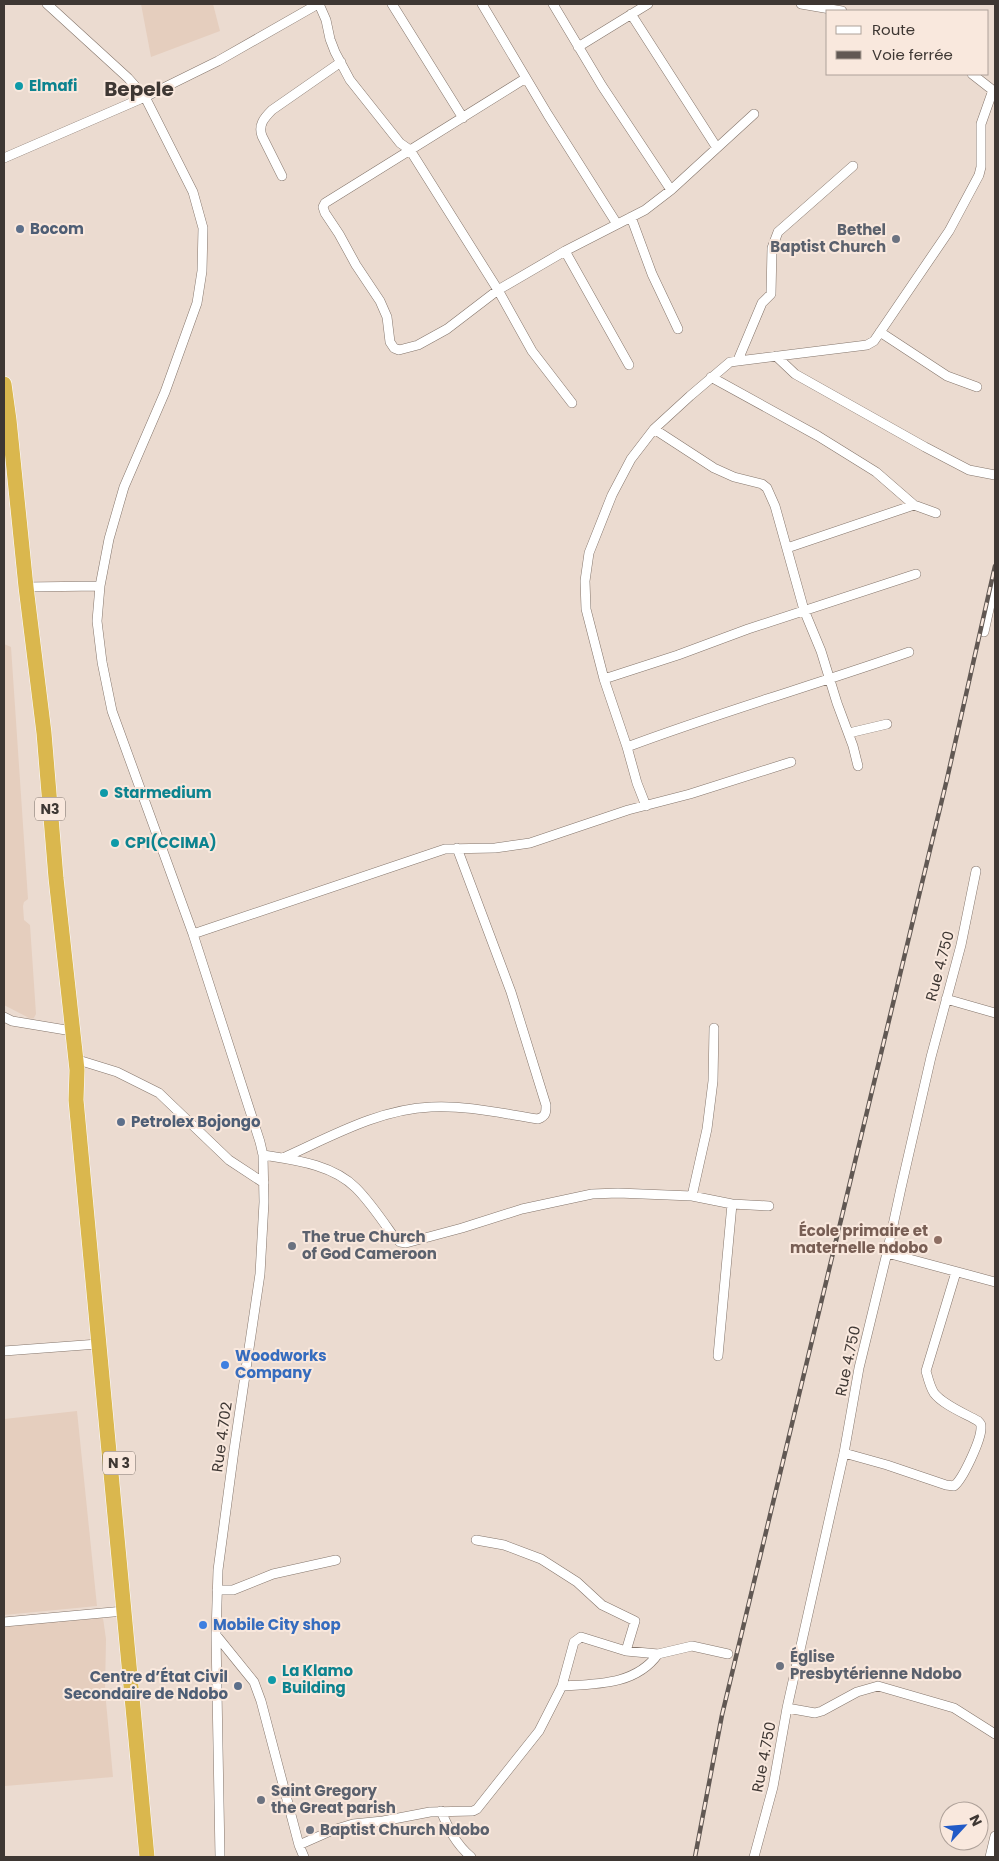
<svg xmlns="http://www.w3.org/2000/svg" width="999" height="1861" viewBox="0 0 999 1861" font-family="Poppins,sans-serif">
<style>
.built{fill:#e5cebe}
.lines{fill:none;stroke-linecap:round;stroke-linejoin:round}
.minor-casing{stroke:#84756b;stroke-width:10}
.trunk-casing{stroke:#fff;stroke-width:16}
.minor{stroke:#fff;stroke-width:9}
.trunk{stroke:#dab74e;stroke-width:15}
.rail-casing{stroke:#615853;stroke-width:4.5}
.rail{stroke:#f9e8dd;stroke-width:2.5;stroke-dasharray:8;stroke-linecap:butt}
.culture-dot{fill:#0f9aa8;stroke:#f9e8dd;stroke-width:2}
.service-dot{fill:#5c6f8a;stroke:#f9e8dd;stroke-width:2}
.worship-dot{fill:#6b7280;stroke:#f9e8dd;stroke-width:2}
.education-dot{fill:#8d6e63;stroke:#f9e8dd;stroke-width:2}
.shop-dot{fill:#3f7fe0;stroke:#f9e8dd;stroke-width:2}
.labels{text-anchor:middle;stroke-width:4;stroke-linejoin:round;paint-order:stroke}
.shield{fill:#f9e8dd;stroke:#766c66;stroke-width:1}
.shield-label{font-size:14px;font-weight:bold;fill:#3e3733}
.culture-label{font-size:15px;font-weight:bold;fill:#0d838f;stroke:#f9e8dd;text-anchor:start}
.service-label{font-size:15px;font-weight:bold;fill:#4e5e75;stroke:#f9e8dd;text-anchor:start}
.worship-label{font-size:15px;font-weight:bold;fill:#5b616d;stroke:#f9e8dd;text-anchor:start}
.street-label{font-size:15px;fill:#3e3733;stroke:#f9e8dd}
.education-label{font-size:15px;font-weight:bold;fill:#785e54;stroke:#f9e8dd;text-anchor:end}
.shop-label{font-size:15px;font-weight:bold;fill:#366cbe;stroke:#f9e8dd;text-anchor:start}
.district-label{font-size:20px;font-weight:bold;fill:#3e3733;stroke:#f9e8dd}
</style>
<rect width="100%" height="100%" fill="#ebdbd0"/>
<!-- built -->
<path class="built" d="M 141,4 L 213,4 L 220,31 L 151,57 Z
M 4,644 L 11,647 L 28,899 L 24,902 L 23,906 L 24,920 L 30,925 L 36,1014 L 34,1018 L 31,1019 L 4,1005 Z
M 77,1411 L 97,1606 L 4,1615 L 4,1419 Z
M 103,1618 L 106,1639 L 105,1691 L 113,1777 L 5,1786 L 4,1626 Z"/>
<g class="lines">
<!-- minor casing -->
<g class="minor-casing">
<path id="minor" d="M 47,4 L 128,78 L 145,97 L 193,192 L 203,228 L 202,271 L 197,303 L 165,392 L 124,487 L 109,539 L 100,586 L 97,621 L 102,662 L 112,711 L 193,934 L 260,1142 L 263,1155 L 264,1202 L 260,1274 L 234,1450 L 218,1570 L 216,1635 L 220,1857
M 319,4 L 326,20 L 330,39 L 335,52 L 350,80 L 400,143 L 410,150 L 498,290 L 532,351 L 572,403
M 392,4 L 463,118
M 482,4 L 548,115 L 617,224
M 553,4 L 602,86 L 671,190
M 801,4 L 842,11
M 631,14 L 717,148
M 578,47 L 648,4
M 972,74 L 995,92
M 526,78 L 325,203 L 323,207 L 325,213 L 339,234 L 356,265 L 380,301 L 387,317 L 390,342 L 394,348 L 399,350 L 418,345 L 447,329 L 498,290 L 565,251 L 645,210 L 671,190 L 754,114
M 4,158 L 145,97 L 218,61 L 318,4
M 282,176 L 262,136 C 258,125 264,118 272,110 L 341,62
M 631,217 L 652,274 L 678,329
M 565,251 L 629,365
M 880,332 L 947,376 L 977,387
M 776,356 L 795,374 L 925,447 L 969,470 L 995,475
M 738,360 L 762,303 L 771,294 L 772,248 L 778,232 L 853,166
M 711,377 L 818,436 L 876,472 L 914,505
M 654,429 L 714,468 L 734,477 L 762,484 L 767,488 L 775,506 L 804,610 L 821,651 L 837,703 L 853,746 L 858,766
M 787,548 L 914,505 L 936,513
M 26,587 L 100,586
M 984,632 L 995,582
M 604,679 L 678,655 L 748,629 L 916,574
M 849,733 L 887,724
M 627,747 C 720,712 815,685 909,652
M 646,806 L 637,783 L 627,747 L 604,679 L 586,609 L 585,581 L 589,553 L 612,495 L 631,459 L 654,429 L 690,396 L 730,362 L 867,345 L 874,341 L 949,231 L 979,175 L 981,167 L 981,124 L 993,90
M 193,934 L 445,849 L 495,848 L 530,843 L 628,810 L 690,794 L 791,762
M 946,999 L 995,1013
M 4,1017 L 12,1021 L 72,1031
M 75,1059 L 117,1072 L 159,1093 L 229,1160 L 264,1183
M 263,1155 C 294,1160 332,1164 356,1188 C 370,1202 382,1220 394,1237 L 400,1242 L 406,1243 L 462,1228 L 522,1209 L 592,1194 L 618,1193 L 692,1196 L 732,1204 L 769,1206
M 283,1158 C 330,1137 379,1109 431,1107 C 467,1105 504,1114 538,1119 C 546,1116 546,1113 546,1105 L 511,992 L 457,848
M 692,1196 L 707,1129 L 713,1081 L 714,1028
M 887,1253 L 995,1282
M 4,1351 L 98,1344
M 718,1356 L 732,1204
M 844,1453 L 887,1465 L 946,1485 L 954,1486 C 963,1479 981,1440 981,1428 C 981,1424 981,1424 978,1421 C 966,1414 943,1405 934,1393 C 930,1387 928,1378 926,1371 L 956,1272
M 476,1540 L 504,1545 L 541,1559 L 577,1582 L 602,1605 L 635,1621 L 626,1651
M 217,1590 L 233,1590 L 273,1574 L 336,1560
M 4,1622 L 124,1611
M 216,1635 L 254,1682 L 261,1701 L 299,1845 L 304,1857
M 562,1686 C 597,1684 636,1685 658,1654
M 787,1708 L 815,1713 L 822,1711 L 857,1692 L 878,1686 L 954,1708 L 995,1734
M 441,1811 C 449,1830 456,1844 471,1857
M 299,1845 L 333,1830 L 353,1824 L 383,1821 L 430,1812 L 473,1811 L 477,1809 L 539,1731 L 562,1686 L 574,1642 L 581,1637 L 626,1651 L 658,1654 L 692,1646 L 728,1654
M 754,1857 L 773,1787 L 787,1708 L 844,1453 L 859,1368 L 887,1253 L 901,1188 L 931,1057 L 961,945 L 976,871
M 990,1857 L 995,1836"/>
</g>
<!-- trunk casing -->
<g class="trunk-casing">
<path id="trunk" d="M 4,384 L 9,420 L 26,587 L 44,733 L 56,878 L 77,1070 L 76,1100 L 147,1857"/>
</g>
<!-- minor -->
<use href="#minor" class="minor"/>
<!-- trunk -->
<use href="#trunk" class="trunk"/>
<!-- rail casing -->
<g class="rail-casing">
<path id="rail" d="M 695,1857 L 722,1715 L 947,779 L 995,566"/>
</g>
<!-- rail -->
<use href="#rail" class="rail"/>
</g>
<!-- markers -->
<g class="culture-dot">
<circle cx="19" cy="86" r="5"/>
<circle cx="104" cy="793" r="5"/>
<circle cx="115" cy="843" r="5"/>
<circle cx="272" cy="1680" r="5"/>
</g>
<g class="service-dot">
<circle cx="20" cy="229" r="5"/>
<circle cx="121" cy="1122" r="5"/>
<circle cx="238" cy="1686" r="5"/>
</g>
<g class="worship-dot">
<circle cx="896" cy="239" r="5"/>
<circle cx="292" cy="1246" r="5"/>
<circle cx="780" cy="1666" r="5"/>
<circle cx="261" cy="1800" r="5"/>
<circle cx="310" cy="1830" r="5"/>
</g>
<circle class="education-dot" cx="938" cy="1240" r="5"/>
<g class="shop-dot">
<circle cx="225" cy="1365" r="5"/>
<circle cx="203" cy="1625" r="5"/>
</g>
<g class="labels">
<!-- shield labels -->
<g class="shield">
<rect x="35" y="797.5" width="30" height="23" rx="4"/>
<rect x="103" y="1451.5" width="32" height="23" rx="4"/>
</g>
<g class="shield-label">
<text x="50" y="814">N3</text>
<text x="119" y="1468">N 3</text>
</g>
<!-- culture labels -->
<g class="culture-label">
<text x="29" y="91">Elmafi</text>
<text x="114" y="798">Starmedium</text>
<text x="125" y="848">CPI(CCIMA)</text>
<text x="282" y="1676">La Klamo<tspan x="282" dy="17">Building</tspan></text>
</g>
<!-- service labels -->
<g class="service-label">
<text x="30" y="234">Bocom</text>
<text x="131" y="1127">Petrolex Bojongo</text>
<text x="228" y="1682" text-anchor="end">Centre d’État Civil<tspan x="228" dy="17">Secondaire de Ndobo</tspan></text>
</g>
<!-- worship labels -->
<g class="worship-label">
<text x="886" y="235" text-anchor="end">Bethel<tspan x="886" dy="17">Baptist Church</tspan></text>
<text x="302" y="1242">The true Church<tspan x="302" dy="17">of God Cameroon</tspan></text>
<text x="790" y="1662">Église<tspan x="790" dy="17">Presbytérienne Ndobo</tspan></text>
<text x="271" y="1796">Saint Gregory<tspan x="271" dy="17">the Great parish</tspan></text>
<text x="320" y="1835">Baptist Church Ndobo</text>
</g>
<!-- street labels -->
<g class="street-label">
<text transform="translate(940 966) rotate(-75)" y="5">Rue 4.750</text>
<text transform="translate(848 1361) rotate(-78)" y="5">Rue 4.750</text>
<text transform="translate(222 1437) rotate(-82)" y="5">Rue 4.702</text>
<text transform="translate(764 1757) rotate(-79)" y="5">Rue 4.750</text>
</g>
<!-- education labels -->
<g class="education-label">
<text x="928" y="1236">École primaire et<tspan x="928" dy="17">maternelle ndobo</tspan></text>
</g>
<!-- shop labels -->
<g class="shop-label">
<text x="235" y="1361">Woodworks<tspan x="235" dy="17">Company</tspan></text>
<text x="213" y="1630">Mobile City shop</text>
</g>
<!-- district labels -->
<g class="district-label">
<text x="139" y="96">Bepele</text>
</g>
</g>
<!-- border -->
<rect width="999" height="1861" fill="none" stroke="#3e3733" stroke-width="10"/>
<!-- legend -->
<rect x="826" y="10" width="162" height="65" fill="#f9e8dd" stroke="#aea199"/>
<rect x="836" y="26" width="25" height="8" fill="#ffffff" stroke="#aea199"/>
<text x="872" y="35" font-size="15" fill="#3e3733">Route</text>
<rect x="836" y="51" width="25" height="8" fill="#615853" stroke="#aea199"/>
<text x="872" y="60" font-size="15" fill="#3e3733">Voie ferrée</text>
<!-- north arrow -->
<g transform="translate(964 1826) rotate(64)"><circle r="24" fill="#f9e8dd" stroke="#aea199"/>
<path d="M0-4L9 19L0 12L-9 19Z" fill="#215ac7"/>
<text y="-8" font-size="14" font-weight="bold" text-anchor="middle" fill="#3e3733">N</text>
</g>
</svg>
